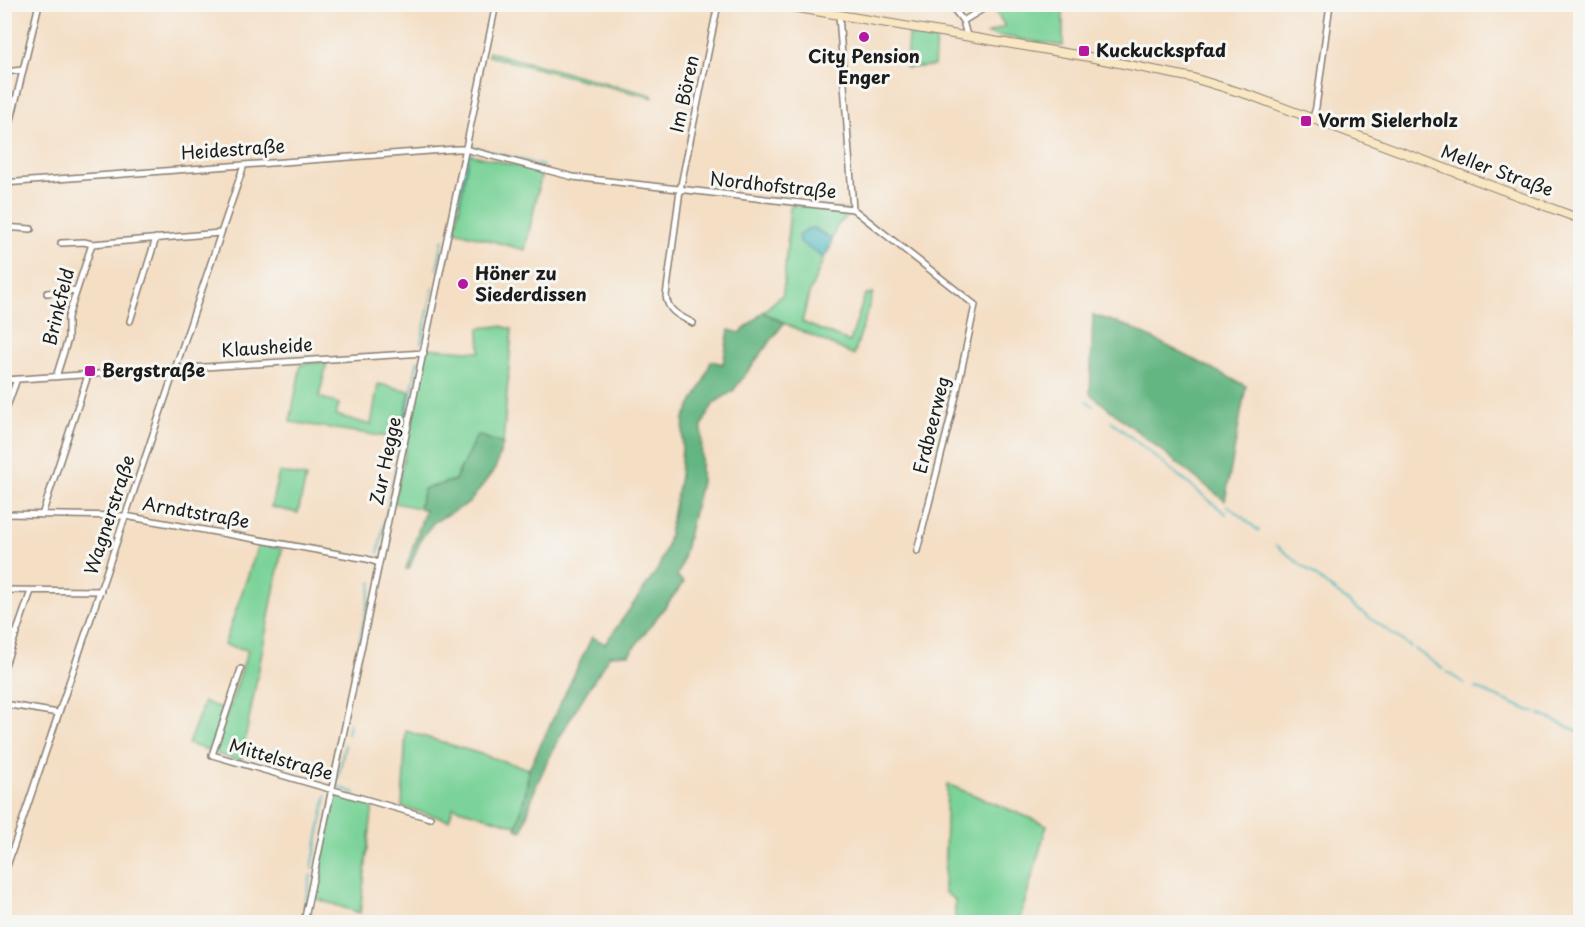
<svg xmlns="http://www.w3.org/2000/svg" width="1585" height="927" viewBox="0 0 1585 927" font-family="'Playpen Sans',sans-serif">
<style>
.green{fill:#7bd399;stroke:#4c785a;stroke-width:1.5}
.forest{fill:#64b581;stroke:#40684e;stroke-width:1.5}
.water{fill:#44b4bb;stroke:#30686c;stroke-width:1.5}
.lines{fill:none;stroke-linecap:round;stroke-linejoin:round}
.stream{stroke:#44b4bb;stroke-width:2}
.street-casing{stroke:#887d70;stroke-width:8}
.secondary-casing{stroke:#887d70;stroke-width:10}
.street{stroke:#fff;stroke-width:5}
.secondary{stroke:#f9e7c3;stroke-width:8}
.poi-dot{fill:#b5179e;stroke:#f6f6f2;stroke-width:2}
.labels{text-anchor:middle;stroke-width:6;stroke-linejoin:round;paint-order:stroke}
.poi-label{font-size:18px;font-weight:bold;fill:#1c1c1c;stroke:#f6f6f2;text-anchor:start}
.street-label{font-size:18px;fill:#1c1c1c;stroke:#f6f6f2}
</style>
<rect width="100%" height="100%" fill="#f6f6f2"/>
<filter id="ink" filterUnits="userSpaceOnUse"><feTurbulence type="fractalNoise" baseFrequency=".0167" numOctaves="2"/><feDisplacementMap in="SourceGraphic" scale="12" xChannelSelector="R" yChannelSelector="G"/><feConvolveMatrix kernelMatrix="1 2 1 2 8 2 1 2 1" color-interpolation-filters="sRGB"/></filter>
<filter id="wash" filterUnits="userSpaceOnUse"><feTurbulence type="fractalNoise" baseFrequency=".008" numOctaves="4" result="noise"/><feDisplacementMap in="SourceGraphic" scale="24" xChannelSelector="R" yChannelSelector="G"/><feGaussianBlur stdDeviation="1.35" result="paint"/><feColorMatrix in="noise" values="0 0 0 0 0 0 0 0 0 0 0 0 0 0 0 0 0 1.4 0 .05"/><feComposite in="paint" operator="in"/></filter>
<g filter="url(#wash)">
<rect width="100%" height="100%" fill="#f4dec4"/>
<!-- green -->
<path class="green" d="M 991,5 L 1063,5 L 1063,46 L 987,34 L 1005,26 Z
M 908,35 L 936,39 L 934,66 L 906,68 Z
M 489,52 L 652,95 L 653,98 L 488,56 Z
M 469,154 L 542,172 L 525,250 L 455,231 Z
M 794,205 L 852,211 L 837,226 L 832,239 L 814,228 L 817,254 L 824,258 L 809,294 L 802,322 L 850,342 L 865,295 L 873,293 L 854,355 L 784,323 L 763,312 L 783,294 L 790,207 Z
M 500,326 L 512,329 L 503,444 L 477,435 L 455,480 L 424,489 L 419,508 L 394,503 L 427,348 L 480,352 L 479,328 Z
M 327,362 L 319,397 L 339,404 L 336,415 L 371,425 L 378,384 L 410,391 L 400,439 L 290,422 L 301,364 Z
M 279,472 L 306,477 L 298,513 L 271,507 Z
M 259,543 L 282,549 L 241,761 L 216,754 L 216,749 L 248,650 L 224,645 Z
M 204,702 L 226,710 L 211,751 L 188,744 Z
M 406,731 L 529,769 L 525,795 L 517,826 L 453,807 L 449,820 L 402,807 Z
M 947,784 L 1047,825 L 1019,922 L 955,922 L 955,900 L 944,892 Z
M 338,795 L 373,804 L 360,913 L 314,898 L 334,801 Z"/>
<!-- forest -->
<path class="forest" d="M 763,312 L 784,323 L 733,391 L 714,403 L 702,425 L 701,482 L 681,567 L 677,576 L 684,582 L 629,654 L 610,655 C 584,696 557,737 538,782 C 531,797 528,815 522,831 L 516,829 L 525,795 L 529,769 L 592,637 L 605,644 L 658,569 L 667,545 L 680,476 L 684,418 L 703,383 L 711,361 L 723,364 L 729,330 L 740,333 Z
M 1093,315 L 1130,327 L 1246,386 L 1225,501 L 1090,394 Z
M 477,435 L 503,444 L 495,469 L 469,503 L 434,522 L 422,537 L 409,569 L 406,569 L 425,510 L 419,508 L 424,489 L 455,480 Z"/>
<!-- water -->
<path class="water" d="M 814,228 L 832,239 L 830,248 L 824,258 L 800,242 L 798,236 L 807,229 Z"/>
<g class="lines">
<!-- stream -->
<path class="stream" d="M 472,136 L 471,145 L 474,147 L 543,166
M 452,228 L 467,160 L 469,155 L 472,154
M 437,270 L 443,239
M 421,343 L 433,288
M 1087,401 L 1093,406
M 1111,421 L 1226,514
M 405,424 L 418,360
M 1227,505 L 1259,531
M 1276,545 L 1356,608 L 1411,647
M 378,553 L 404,431
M 1415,649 L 1443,669
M 1447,672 L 1465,684
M 352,678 L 372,582
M 1476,688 L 1535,713
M 1539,714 L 1580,732
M 347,734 L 349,723
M 345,745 L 337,784 L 338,787 L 355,793
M 330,781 L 336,752
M 312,868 L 326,796
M 304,907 L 311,875
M 308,922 L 333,801 L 336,797"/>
</g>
</g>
<g filter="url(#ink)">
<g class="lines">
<!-- street casing -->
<g class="street-casing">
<path id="street" d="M 950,4 L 963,21 L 967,36
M 839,15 L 853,209
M 963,21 L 991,4
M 4,72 L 23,70
M 1313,118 L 1316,107 L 1330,4
M 4,149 L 39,4
M 4,183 L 457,149 L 465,149 L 573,177 L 853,209 L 975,305 L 956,396 L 917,551
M 4,227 L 31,229
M 61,243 L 84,242 L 92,244 L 220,233
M 47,293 L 76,290
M 130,321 L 156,238
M 693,323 C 680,316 668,312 666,296 L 680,190 L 718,4
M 56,377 L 68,339 L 68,317 L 92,244
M 4,380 L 424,353
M 4,415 L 17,379
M 4,514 L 125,516 L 367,559 L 379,563
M 42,515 L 88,375
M 4,590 L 101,591
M 4,632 L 17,634
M 4,668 L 31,591
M 241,669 L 212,755 L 430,818
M 4,704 L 58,713
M 4,875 L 244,165
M 304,922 L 496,4"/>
</g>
<!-- secondary casing -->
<g class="secondary-casing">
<path id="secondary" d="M 774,4 L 1089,57 L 1193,78 L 1252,96 L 1580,219"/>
</g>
<!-- street -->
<use href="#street" class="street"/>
<!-- secondary -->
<use href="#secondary" class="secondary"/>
</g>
</g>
<!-- markers -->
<g class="poi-dot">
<circle cx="864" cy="37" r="6"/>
<rect x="1078" y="45" width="12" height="12" rx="3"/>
<rect x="1300" y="115" width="12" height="12" rx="3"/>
<circle cx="463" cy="284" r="6"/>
<rect x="84" y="365" width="12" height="12" rx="3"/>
</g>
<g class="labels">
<!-- poi labels -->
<g class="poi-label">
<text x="1096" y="57">Kuckuckspfad</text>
<text x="864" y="63" text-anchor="middle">City Pension<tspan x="864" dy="21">Enger</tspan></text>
<text x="1318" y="127">Vorm Sielerholz</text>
<text x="475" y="280">Höner zu<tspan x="475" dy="21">Siederdissen</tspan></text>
<text x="102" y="377">Bergstraße</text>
</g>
<!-- street labels -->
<g class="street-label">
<text transform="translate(685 94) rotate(-78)" y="6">Im Bören</text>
<text transform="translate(233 150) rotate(-4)" y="6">Heidestraße</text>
<text transform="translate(1497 171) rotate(20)" y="6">Meller Straße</text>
<text transform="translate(773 186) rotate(6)" y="6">Nordhofstraße</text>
<text transform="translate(59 307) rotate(-76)" y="6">Brinkfeld</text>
<text transform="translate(267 348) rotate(-4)" y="6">Klausheide</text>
<text transform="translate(932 425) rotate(-76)" y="6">Erdbeerweg</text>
<text transform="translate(386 461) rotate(-78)" y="6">Zur Hegge</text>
<text transform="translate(196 513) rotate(10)" y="6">Arndtstraße</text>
<text transform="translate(110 515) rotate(-72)" y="6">Wagnerstraße</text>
<text transform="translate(281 760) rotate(16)" y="6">Mittelstraße</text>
</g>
</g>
<!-- margin -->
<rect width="1585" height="927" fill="none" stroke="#f6f6f2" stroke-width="24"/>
</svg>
